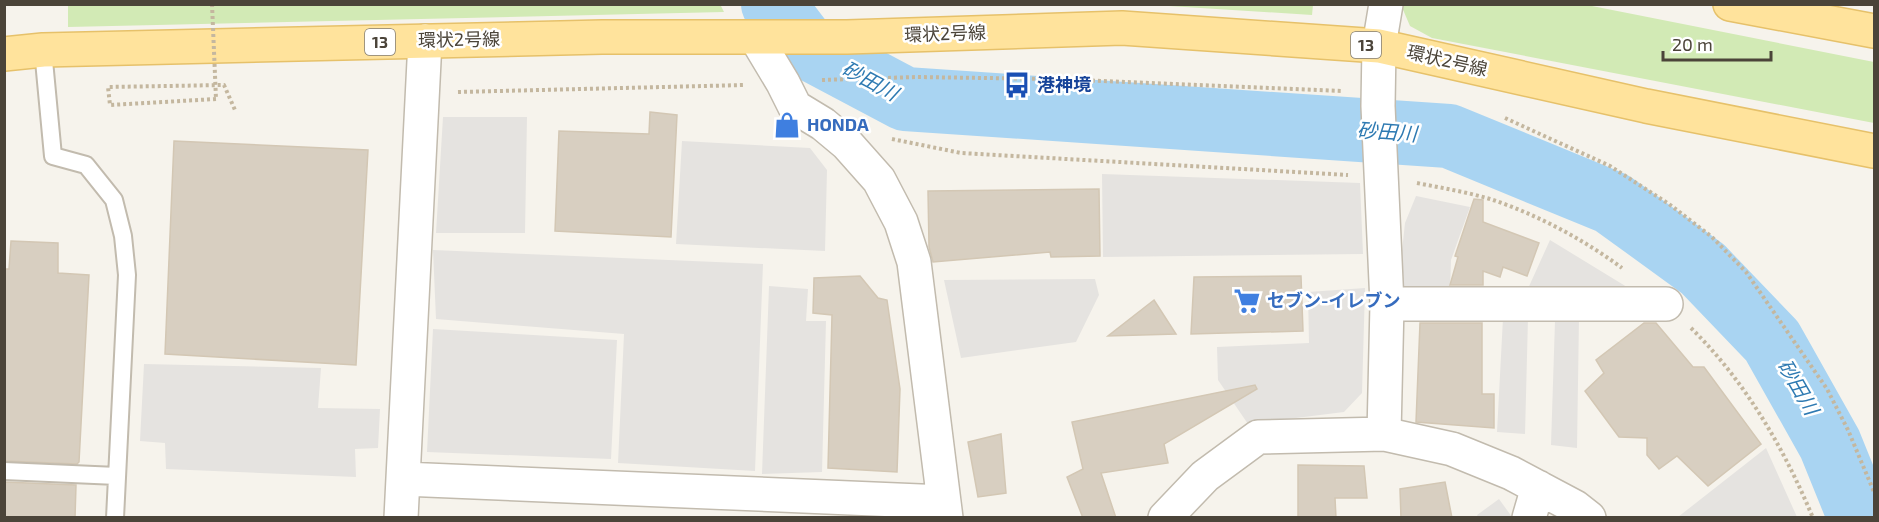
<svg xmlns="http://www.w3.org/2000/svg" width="1879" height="522" viewBox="0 0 1879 522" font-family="'Exo 2','Noto Sans JP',sans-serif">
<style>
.green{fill:#d2eab5}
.parking{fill:#e5e3e0}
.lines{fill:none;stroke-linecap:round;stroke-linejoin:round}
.river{stroke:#a9d4f2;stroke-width:64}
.building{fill:#d8cfc1;stroke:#d3c7b4;stroke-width:1.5}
.lane-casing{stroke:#c2bbae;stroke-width:20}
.street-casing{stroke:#c2bbae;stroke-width:36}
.primary-casing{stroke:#e6c16a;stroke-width:36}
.path{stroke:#c4b79f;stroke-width:4;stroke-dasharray:3 3;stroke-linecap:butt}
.lane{stroke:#fff;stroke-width:16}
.street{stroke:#fff;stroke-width:33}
.primary{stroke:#ffe39c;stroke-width:33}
.path-bridge{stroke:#c4b79f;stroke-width:4;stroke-dasharray:3 3;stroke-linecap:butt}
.labels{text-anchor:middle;stroke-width:5;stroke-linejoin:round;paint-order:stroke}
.shield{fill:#fff;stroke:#817c74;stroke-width:1.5}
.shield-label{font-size:16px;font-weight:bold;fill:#4b4439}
.street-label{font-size:18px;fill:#4b4439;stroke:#fff}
.transit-label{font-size:18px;font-weight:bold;fill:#164399;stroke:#fff;text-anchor:start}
.shop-label{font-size:18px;font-weight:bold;fill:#366cbe;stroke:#fff;text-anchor:start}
.water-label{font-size:20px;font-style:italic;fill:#2e7ab2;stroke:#fff}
</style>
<rect width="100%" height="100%" fill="#f6f3ec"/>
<!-- green -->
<path class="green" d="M 68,4 L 720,4 L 724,12 L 68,27 Z
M 1153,5 L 1313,5 L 1312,15 Z
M 1401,5 L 1587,5 L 1874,62 L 1874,123 L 1432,38 L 1410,26 Z"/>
<!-- parking -->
<path class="parking" d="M 443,117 L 527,117 L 525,233 L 436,233 Z
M 682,141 L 810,148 L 827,170 L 825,251 L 676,244 Z
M 1102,174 L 1360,183 L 1363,254 L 1103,257 Z
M 1416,196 L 1470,207 L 1451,260 L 1450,293 L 1403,293 L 1402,251 L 1405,223 Z
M 1550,240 L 1645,298 L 1526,293 Z
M 433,250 L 763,264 L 755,471 L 618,463 L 624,334 L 436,319 Z
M 1095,279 L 1099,295 L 1076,342 L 961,358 L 944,280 Z
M 769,286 L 808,289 L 806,321 L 826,321 L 822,472 L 762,474 Z
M 1365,288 L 1362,393 L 1344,412 L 1248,424 L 1218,380 L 1217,347 L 1309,343 L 1308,292 Z
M 1503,318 L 1528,318 L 1525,434 L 1497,432 Z
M 1579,318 L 1577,448 L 1551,445 L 1555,321 Z
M 433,329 L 617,340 L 611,459 L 427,452 Z
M 144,364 L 321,368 L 318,408 L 380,409 L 378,448 L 355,449 L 356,477 L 166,469 L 165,443 L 140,441 Z
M 1766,448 L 1797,517 L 1678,517 Z
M 1499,499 L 1512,517 L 1478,517 L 1477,515 Z"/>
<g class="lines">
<!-- river -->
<path class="river" d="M 773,4 L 805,46 L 905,99 L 1449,136 L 1612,203 L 1703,269 L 1772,341 L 1830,444 L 1860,518"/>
</g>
<!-- building -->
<path class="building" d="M 650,112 L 677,115 L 671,237 L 555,231 L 559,131 L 649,134 Z
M 174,141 L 368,150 L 356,365 L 165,354 Z
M 1099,189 L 1100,256 L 1051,257 L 1050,252 L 933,262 L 929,247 L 928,191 Z
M 1474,199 L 1483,200 L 1483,222 L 1539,243 L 1527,276 L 1503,267 L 1500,277 L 1483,271 L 1483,285 L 1450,285 L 1458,257 L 1455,256 Z
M 11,241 L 58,243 L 58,273 L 89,275 L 79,462 L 77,464 L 4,461 L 4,269 L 9,269 Z
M 860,276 L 878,298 L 887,300 L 900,389 L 897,472 L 828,468 L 832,315 L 813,313 L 814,278 Z
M 1301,276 L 1303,331 L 1191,334 L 1194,277 Z
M 1154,300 L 1176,334 L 1108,336 Z
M 1420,323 L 1482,323 L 1482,394 L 1494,394 L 1494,428 L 1416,422 Z
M 1644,323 L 1656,323 L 1693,367 L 1704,367 L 1761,444 L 1708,486 L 1677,456 L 1659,469 L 1647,455 L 1647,438 L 1619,437 L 1585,391 L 1604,373 L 1596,360 Z
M 1255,385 L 1257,389 L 1164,444 L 1168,463 L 1101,473 L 1116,518 L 1083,518 L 1067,477 L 1083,469 L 1072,422 Z
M 1001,434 L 1006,493 L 978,497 L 968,442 Z
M 1298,465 L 1364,466 L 1367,498 L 1335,498 L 1336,518 L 1298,518 Z
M 4,482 L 76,485 L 75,518 L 4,518 Z
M 1445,482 L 1452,518 L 1401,518 L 1400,489 Z"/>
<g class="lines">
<!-- lane casing -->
<g class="lane-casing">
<path id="lane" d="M 43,50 L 53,156 L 86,165 L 114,200 L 123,236 L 127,275 L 115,518
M 4,471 L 117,476"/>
</g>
<!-- street casing -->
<g class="street-casing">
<path id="street" d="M 756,38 L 783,83 L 795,107 L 823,124 L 847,144 L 879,180 L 901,222 L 914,262 L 946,518
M 1387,304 L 1666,304
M 1384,434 L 1387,304 L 1378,106 L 1379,46 L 1386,4
M 403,479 L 944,502
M 401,518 L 425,41
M 1165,518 L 1205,476 L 1258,437 L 1384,434 L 1452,449 L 1511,473 L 1575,507 L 1589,518
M 1529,518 L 1538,487"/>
</g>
<!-- primary casing -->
<g class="primary-casing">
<path id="primary" d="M 1730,4 L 1874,31
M 4,54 L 43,50 L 602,37 L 847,37 L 1122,28 L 1379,46 L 1646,106 L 1874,151"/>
</g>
<!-- path -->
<path class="path" d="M 822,80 L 916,77 L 1054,79 L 1343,91
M 458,92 L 745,85
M 216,99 L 110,105 L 108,87 L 224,85 L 235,110
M 1505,118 L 1610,166 L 1669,204 L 1712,237 L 1746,272 L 1827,389 L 1848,430 L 1874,492
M 892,139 L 961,153 L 1348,175
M 1417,183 C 1442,188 1467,192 1490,199 C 1536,214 1583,239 1622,268
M 1691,328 C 1745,381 1784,448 1813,518"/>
<!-- lane -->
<use href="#lane" class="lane"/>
<!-- street -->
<use href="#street" class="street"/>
<!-- primary -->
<use href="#primary" class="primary"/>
<!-- path-bridge -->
<path class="path-bridge" d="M 212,4 L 216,99"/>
</g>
<!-- icons -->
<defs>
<g id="bus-bare" transform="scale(2.07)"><path d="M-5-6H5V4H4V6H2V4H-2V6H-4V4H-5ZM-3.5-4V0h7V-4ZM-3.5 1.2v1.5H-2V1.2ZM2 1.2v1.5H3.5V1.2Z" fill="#1a4fb4" stroke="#fff" stroke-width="2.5" paint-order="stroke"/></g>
<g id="shop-bare" transform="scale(2.07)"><path d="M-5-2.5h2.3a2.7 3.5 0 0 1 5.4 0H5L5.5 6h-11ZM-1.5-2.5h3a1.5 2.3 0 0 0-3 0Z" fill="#3f7fe0" stroke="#fff" stroke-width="2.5" paint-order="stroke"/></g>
<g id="supermarket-bare" transform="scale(2.07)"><path d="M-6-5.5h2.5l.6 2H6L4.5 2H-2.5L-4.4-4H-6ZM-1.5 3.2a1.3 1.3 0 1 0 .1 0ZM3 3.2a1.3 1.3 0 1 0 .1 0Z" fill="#3f7fe0" stroke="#fff" stroke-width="2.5" paint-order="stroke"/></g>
</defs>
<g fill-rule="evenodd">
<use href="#bus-bare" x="1017" y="85"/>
<use href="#shop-bare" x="787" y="125"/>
<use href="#supermarket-bare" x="1247" y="301"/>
</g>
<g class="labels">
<!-- shield labels -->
<g class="shield">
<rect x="365" y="29" width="30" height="26" rx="4.5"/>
<rect x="1351" y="32" width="30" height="26" rx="4.5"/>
</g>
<g class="shield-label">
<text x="380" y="48">13</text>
<text x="1366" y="51">13</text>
</g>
<!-- street labels -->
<g class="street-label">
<text transform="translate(945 34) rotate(-2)" y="6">環状2号線</text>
<text transform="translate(459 40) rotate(-1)" y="6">環状2号線</text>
<text transform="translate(1447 61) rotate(13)" y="6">環状2号線</text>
</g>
<!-- transit labels -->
<g class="transit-label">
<text x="1037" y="91">港神境</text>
</g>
<!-- shop labels -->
<g class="shop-label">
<text x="807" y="131">HONDA</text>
<text x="1267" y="307">セブン-イレブン</text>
</g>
<!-- water labels -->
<g class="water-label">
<text transform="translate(870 81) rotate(28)" y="7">砂田川</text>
<text transform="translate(1387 132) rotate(4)" y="7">砂田川</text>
<text transform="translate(1798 387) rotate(60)" y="7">砂田川</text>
</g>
</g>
<!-- border -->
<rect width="1879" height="522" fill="none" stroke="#4b4439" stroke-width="12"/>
<!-- scale -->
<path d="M1663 51v9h108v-9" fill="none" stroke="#4b4439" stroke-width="3"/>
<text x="1672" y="51" font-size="18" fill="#4b4439" stroke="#ffffff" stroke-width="4.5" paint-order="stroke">20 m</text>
</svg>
